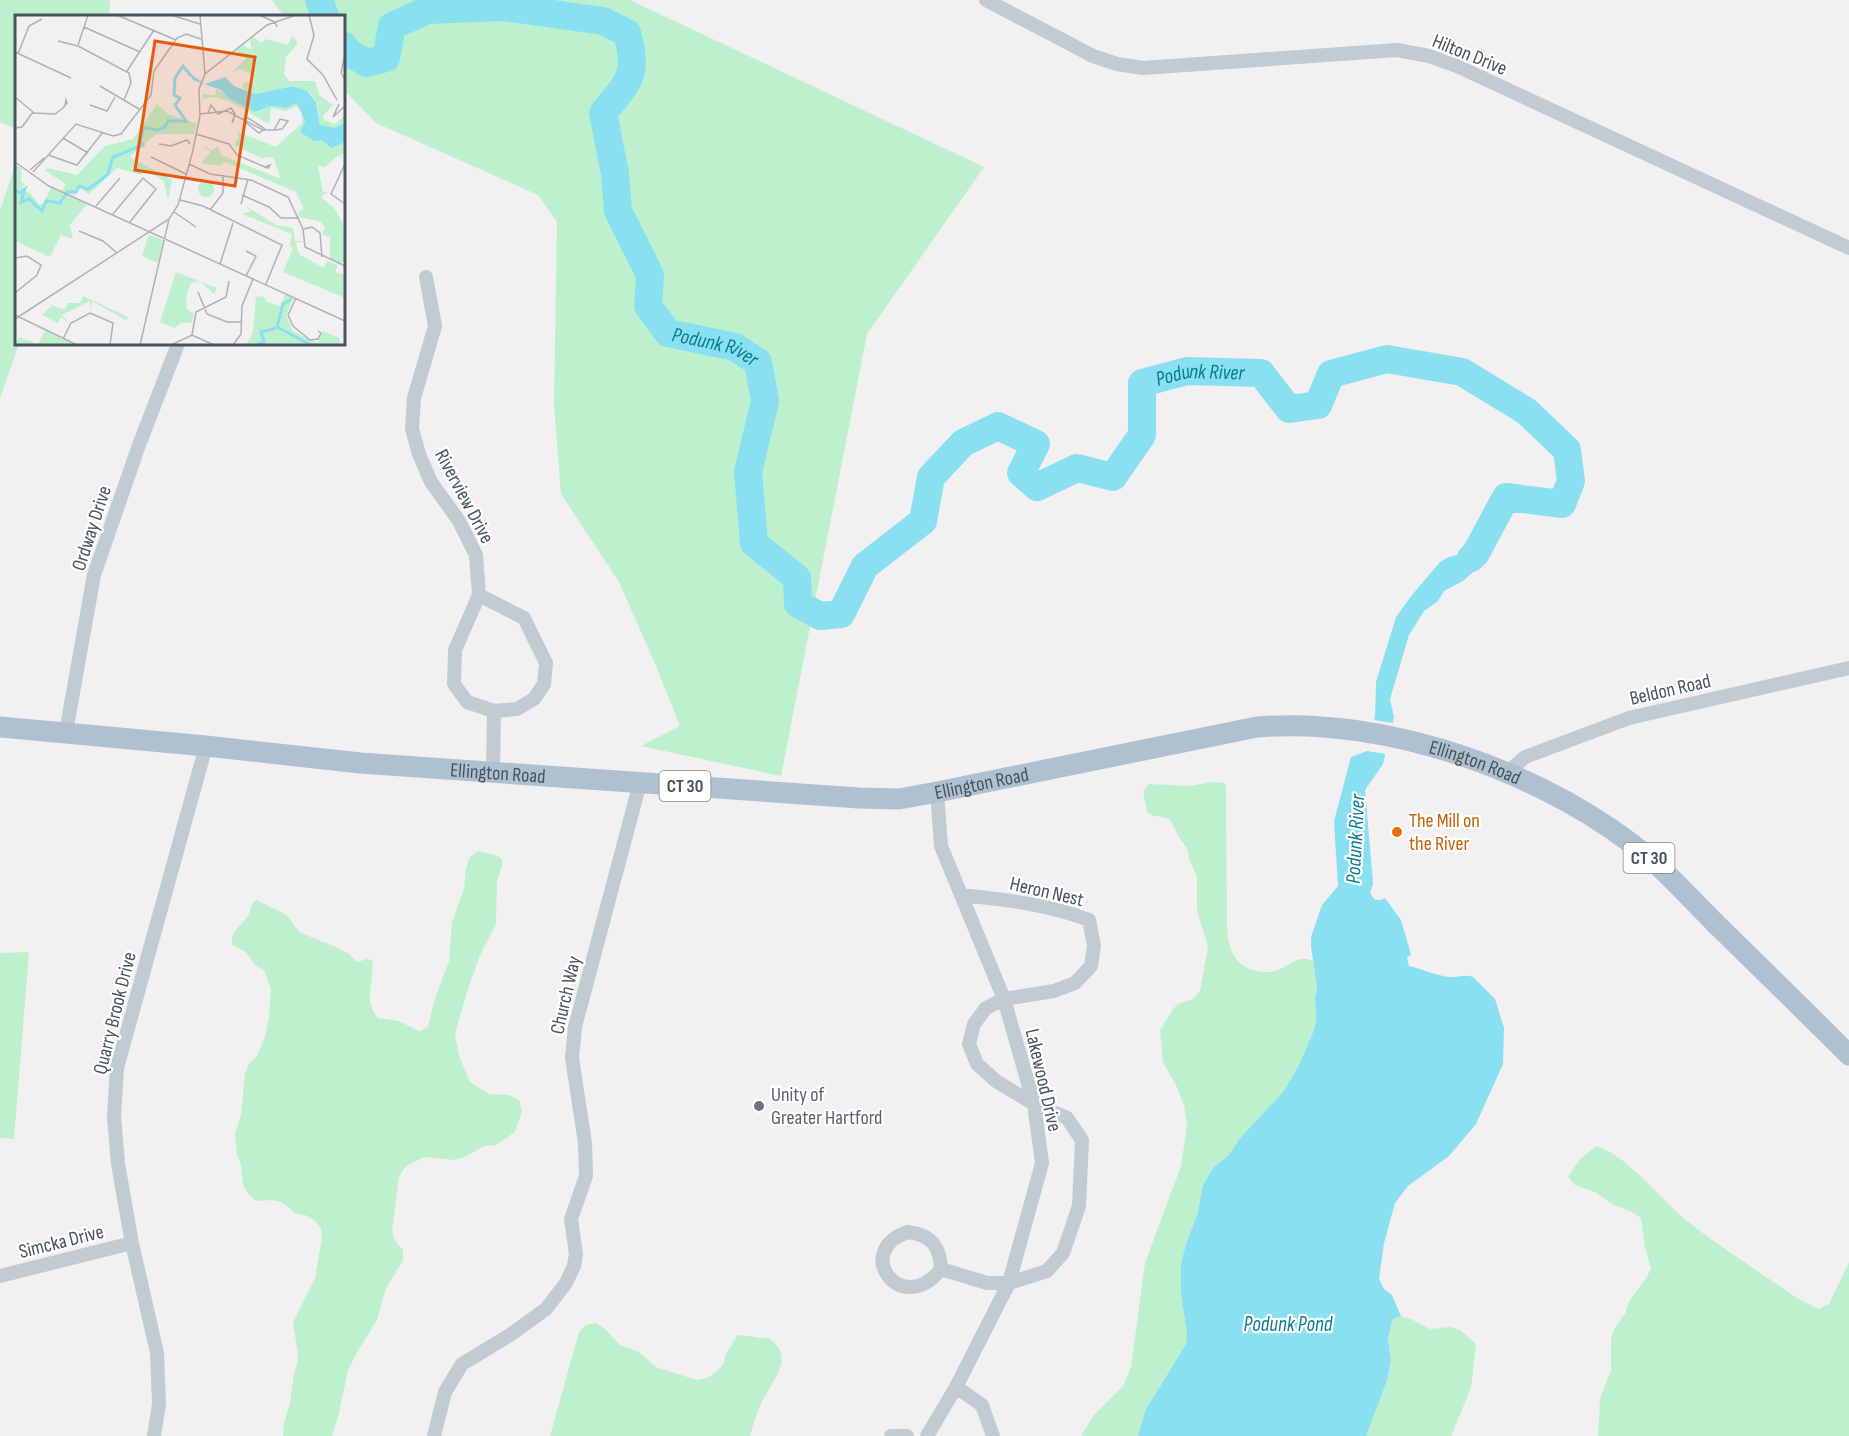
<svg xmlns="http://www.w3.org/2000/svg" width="1849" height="1436" viewBox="0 0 1849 1436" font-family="'Sofia Sans Condensed',sans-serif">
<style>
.green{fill:#bdf1ce}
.water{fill:#89e0f0}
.pier{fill:#f2f0f0}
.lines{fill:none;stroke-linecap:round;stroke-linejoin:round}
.river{stroke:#89e0f0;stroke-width:28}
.minor{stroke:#c0cbd2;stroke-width:14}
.primary{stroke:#afc1d0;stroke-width:21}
.food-dot{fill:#e8710a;stroke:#fff;stroke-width:2}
.worship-dot{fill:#6b7280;stroke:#fff;stroke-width:2}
.labels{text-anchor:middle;stroke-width:4.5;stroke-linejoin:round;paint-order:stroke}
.shield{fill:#fff;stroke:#7e878e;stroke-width:1.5}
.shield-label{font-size:18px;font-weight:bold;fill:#47545e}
.street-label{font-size:20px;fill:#47545e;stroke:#fff}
.food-label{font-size:20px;fill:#c56008;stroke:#fff;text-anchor:start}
.worship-label{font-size:20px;fill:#5b616d;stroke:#fff;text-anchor:start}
.water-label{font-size:21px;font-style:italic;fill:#097c91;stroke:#fff}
.inset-river{fill:none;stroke:#89e0f0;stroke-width:3}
.inset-road{fill:none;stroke:#aeb2b6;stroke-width:1.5}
.view{fill:#e8590c;fill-opacity:0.15;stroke:#e8590c;stroke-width:3}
.inset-edge{fill:none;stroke:#47545e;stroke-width:3}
</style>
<rect width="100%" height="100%" fill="#f2f0f0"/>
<!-- green -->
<path class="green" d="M 0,0 L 110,0 L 109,16 L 16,16 L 16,129 L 0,122 Z
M 272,0 L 630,0 L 984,167 L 867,334 L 781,776 L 641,746 L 680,726 L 656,666 L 619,582 L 561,494 L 554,405 L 557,222 L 538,195 L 376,123 L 344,90 L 344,16 L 284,16 Z
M 16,163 L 16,344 L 19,344 L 0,398 L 0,210 Z
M 1214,782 L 1225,783 L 1226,788 L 1227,930 C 1228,937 1229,943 1231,949 C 1237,969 1261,976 1278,970 C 1291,965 1298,954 1313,961 L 1317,987 L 1315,998 L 1316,1020 L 1314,1030 L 1299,1065 L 1283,1092 L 1240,1138 L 1229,1155 L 1213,1168 L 1203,1185 L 1197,1215 L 1186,1244 L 1181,1263 L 1181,1294 L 1187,1334 L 1186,1344 L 1145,1411 L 1138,1436 L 1081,1436 L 1094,1415 L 1123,1386 L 1131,1367 L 1145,1263 L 1181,1166 L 1187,1125 L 1184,1105 L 1176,1085 L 1163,1062 L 1160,1030 L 1174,1008 L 1178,1004 L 1193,999 L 1200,991 L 1208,946 L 1197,911 L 1197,877 L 1189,858 L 1187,848 L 1178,836 L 1171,821 L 1167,818 L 1151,815 L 1147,812 L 1143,791 L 1149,784 L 1189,786 Z
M 478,851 L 498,856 L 502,860 L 502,866 L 497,881 L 496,924 L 480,955 L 467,992 L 455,1034 L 459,1056 L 470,1082 L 489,1094 L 509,1095 L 519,1100 L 522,1111 L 515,1132 L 496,1145 L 484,1146 L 465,1157 L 455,1160 L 424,1157 L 405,1167 L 399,1177 L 392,1231 L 396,1242 L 403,1250 L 403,1261 L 386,1288 L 377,1320 L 359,1349 L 348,1370 L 339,1413 L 332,1436 L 283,1436 L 284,1423 L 290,1403 L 294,1373 L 297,1364 L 298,1353 L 293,1323 L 315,1278 L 322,1238 L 321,1228 L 314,1220 L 305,1215 L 294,1213 C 280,1198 275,1200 256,1201 L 248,1194 L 243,1185 L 241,1165 L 237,1155 L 235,1134 L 241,1115 L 245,1074 L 249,1064 L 257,1056 L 265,1037 L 269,1016 L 271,989 L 264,970 L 255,965 L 246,952 L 232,945 C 231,929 242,926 249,914 C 252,908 250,905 256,900 L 287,915 L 299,932 L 338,948 L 348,953 L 357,962 L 367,959 L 372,960 C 375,982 362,999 378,1018 L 399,1021 L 419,1031 L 428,1027 L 434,1001 L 449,961 L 452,922 L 464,889 L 466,868 L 470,857 Z
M 29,952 L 14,1139 L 0,1138 L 0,953 Z
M 1596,1146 C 1627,1154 1664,1204 1691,1224 C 1726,1251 1764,1275 1800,1300 L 1819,1309 L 1829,1304 L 1849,1262 L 1849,1436 L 1598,1436 L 1600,1399 L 1611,1370 L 1611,1339 L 1614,1329 L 1626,1312 L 1629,1301 L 1647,1277 L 1651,1268 L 1645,1248 L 1641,1218 L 1632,1212 L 1612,1204 L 1595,1192 L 1575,1185 L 1568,1177 L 1580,1159 Z
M 1401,1316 L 1411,1319 L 1430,1329 L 1450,1327 L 1460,1330 L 1476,1344 L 1471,1388 L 1451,1436 L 1366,1436 L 1387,1381 L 1391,1360 L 1388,1340 L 1392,1320 Z
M 596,1323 L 605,1329 L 620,1345 L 639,1352 L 656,1367 L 697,1380 L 707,1378 L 716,1372 L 724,1363 L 726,1353 L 738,1335 C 749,1335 758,1339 769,1338 C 794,1357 776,1375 765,1396 C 758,1408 754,1422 750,1436 L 550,1436 L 579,1332 L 586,1325 Z"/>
<!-- water -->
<path class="water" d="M 1489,525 L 1492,529 L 1489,545 L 1472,573 L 1463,581 L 1444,591 L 1438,601 L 1424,611 L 1409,635 L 1390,699 L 1394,717 L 1383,764 L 1365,790 L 1372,871 L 1373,884 L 1370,893 L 1375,900 L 1380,900 L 1385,898 L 1401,920 L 1411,954 L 1407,958 L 1409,966 C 1422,969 1435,975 1448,977 C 1457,978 1465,974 1473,977 L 1495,999 L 1504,1028 L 1503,1064 L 1476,1124 L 1449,1156 L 1408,1186 L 1395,1203 L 1384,1243 L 1379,1279 L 1384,1289 L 1392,1295 L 1401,1316 L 1392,1320 L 1388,1340 L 1391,1360 L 1387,1381 L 1366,1436 L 1138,1436 L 1145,1411 L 1186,1344 L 1187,1334 L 1181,1294 L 1181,1263 L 1186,1244 L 1197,1215 L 1203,1185 L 1213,1168 L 1229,1155 L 1240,1138 L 1283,1092 L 1299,1065 L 1314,1030 L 1316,1020 L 1315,998 L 1317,987 L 1311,947 L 1311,937 L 1322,905 L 1338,886 L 1334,821 L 1351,757 L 1367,751 L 1375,717 L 1376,682 L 1396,617 L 1412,595 L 1440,562 L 1449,557 L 1469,552 L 1475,544 L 1484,526 Z"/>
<!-- pier -->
<path class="pier" d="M 1374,720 L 1393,723 L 1386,754 L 1367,751 Z"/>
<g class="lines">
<!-- river -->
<g class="river">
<path d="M 319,0 L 325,16"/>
<path id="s1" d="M 344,46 L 348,52 L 367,63 L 386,58 L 392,26 L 428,10 L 503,7 L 603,21 L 627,33 C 639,75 629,81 603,113 L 615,174 L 618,211 L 650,275 L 648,306 L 668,333 L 735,347 L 758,362 L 765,401 L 748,472 L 754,543 L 797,578 L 798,604 L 820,616 L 841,614 L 865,566 L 923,521 L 931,477 L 963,443 L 998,426 L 1036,444 L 1021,473 L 1037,487 L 1077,468 L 1113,477 L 1142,435 L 1142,383 L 1187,371 L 1261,373 L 1289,409 L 1318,405 L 1331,374 L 1387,359 L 1462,372 L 1526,411 L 1567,450 L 1571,481 L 1562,504 L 1506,497 L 1476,553 L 1471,558"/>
</g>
<!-- minor -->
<path class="minor" d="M 986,0 L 1093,56 L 1117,64 L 1143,68 L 1397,50 L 1429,56 L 1459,67 L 1849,248
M 426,277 L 435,326 L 414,398 L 412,429 L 419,454 L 431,482 L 459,521 L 476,555 L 479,595 L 455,650 L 454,684 L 467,702 L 494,711 L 517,709 L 534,699 L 544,684 L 546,663 L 524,618 L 479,595
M 66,732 L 94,575 L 139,445 L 178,344
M 493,772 L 494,711
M 1508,772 L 1525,757 L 1629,718 L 1849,668
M 908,1232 C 932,1235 940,1247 941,1269 C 902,1319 851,1251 908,1232 Z
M 941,1269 L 987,1283 L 1009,1283 L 1047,1271 L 1063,1253 L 1079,1206 L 1082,1140 L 1067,1118 L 1034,1104 L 996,1081 L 977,1064 L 969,1044 L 974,1024 L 986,1008 L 1004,999 L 1054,991 L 1075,983 L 1091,966 L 1094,946 L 1089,920 C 1048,904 1006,900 962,895
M 0,1276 L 132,1243
M 956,1387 L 982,1405 L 993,1436
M 154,1436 L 159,1404 L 157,1353 L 132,1243 L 118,1164 L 114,1116 L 117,1068 L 206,746
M 434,1436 L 445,1392 L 462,1364 L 510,1335 L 546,1309 L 566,1283 L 574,1266 L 576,1254 L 571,1219 L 586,1176 L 585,1143 L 572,1058 L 575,1027 L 640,783
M 891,1436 L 907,1436
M 927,1436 L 956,1387 L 1009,1283 L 1042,1163 L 1034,1104 L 1004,999 L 941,846 L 937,792"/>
<!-- primary -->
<path class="primary" id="s2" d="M 0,727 L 206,746 L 360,763 L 859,798 L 899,799 L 937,792 L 1257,727 C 1389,716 1551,774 1652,860 C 1674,880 1695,903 1716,924 C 1761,968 1805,1011 1849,1055"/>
</g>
<!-- markers -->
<circle class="food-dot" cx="1397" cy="832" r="6"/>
<circle class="worship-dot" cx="759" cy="1106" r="6"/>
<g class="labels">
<!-- shield labels -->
<g class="shield">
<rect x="659.5" y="771" width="51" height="30" rx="4.5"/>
<rect x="1623.5" y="843" width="51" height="30" rx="4.5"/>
</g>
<g class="shield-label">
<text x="685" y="792">CT 30</text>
<text x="1649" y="864">CT 30</text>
</g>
<!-- street labels -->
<g class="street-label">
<text transform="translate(1470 54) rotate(22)" y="7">Hilton Drive</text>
<text transform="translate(465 496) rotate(62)" y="7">Riverview Drive</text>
<text transform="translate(91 528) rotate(-72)" y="7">Ordway Drive</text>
<text transform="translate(1670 689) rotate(-13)" y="7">Beldon Road</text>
<text dy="7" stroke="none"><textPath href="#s2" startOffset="1490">Ellington Road</textPath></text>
<text dy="7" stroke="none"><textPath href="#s2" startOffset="500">Ellington Road</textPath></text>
<text dy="7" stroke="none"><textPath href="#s2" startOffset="986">Ellington Road</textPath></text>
<text transform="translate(1047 891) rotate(13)" y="7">Heron Nest</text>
<text transform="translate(565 995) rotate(-77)" y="7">Church Way</text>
<text transform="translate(114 1013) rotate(-76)" y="7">Quarry Brook Drive</text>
<text transform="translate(1044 1080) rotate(77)" y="7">Lakewood Drive</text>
<text transform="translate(61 1241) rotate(-14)" y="7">Simcka Drive</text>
</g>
<!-- food labels -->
<g class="food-label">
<text x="1409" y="827">The Mill on<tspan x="1409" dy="23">the River</tspan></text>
</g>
<!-- worship labels -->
<g class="worship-label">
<text x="771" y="1101">Unity of<tspan x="771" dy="23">Greater Hartford</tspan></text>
</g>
<!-- water labels -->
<g class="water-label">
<text dy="7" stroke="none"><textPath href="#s1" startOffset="698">Podunk River</textPath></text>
<text dy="7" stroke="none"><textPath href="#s1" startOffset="1653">Podunk River</textPath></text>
<text transform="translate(1355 839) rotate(-87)" y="7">Podunk River</text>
<text x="1288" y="1331">Podunk Pond</text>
</g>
</g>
<!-- overview -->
<g transform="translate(15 15)">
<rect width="330" height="330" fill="#f2f0f0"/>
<path d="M 277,21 L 283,28 L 271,42 L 269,59 L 274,66 L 300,66 L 304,80 L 318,90 L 308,101 L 309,105 L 320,109 L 330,100 L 330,139 L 325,139 L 330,147 L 324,140 L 310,152 L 303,151 L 308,177 L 315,177 L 308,179 L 307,183 L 320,194 L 330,213 L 330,245 L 325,249 L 315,244 L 315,222 L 307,220 L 310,213 L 306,207 L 285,202 L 283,197 L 289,194 L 281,177 L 210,147 L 205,151 L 186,148 L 196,137 L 185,130 L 197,135 L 203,131 L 206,140 L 266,164 L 258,142 L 246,143 L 219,130 L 224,122 L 221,116 L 261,132 L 287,108 L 287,97 L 281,91 L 271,96 L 256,93 L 254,109 L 214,86 L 199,82 L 187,84 L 188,79 L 200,80 L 201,74 L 242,97 L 255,91 L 271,93 L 282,88 L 288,95 L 290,106 L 286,115 L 300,125 L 307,124 L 302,88 L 295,78 L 278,71 L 241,79 L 227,72 L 230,67 L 239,69 L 238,60 L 226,54 L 217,57 L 231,43 L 220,36 L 228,30 L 237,35 L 235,26 L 238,22 L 247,28 L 250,24 L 273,30 ZM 142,89 L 153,99 L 182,109 L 179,119 L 141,119 L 115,142 L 157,165 L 153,185 L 149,166 L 130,155 L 126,160 L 102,153 L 74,179 L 65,173 L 60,180 L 47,176 L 51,169 L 30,156 L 32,153 L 62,160 L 90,131 L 118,124 ZM 0,150 L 7,153 L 6,167 L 10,169 L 6,176 L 14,177 L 24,189 L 28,189 L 36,173 L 72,189 L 55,210 L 58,224 L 46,220 L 35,242 L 0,226 ZM183 174a8 8 0 1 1 16 0a8 8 0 1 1-16 0ZM 228,189 L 261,210 L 278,213 L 280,226 L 288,226 L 280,228 L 285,240 L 309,253 L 312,246 L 323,250 L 320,257 L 330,260 L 330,283 L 268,257 L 278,233 L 275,231 L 277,219 L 227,199 L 236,196 ZM 134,220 L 148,225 L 143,248 L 127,241 ZM 161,257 L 202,273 L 199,279 L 185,266 L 176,268 L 171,281 L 172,294 L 179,299 L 176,308 L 165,308 L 160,313 L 145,307 ZM 270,279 L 278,283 L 271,301 L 278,316 L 302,328 L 308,316 L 325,323 L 324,330 L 231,330 L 238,317 L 241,282 L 248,281 L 252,287 L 265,291 ZM 68,281 L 113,302 L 112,306 L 77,286 L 75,297 L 75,286 L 47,300 L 54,308 L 46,302 L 43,308 L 27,300 L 37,290 L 49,295 L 53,288 L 65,288 ZM 30,316 L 59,330 L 0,330 L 4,322 L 23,329 Z" fill="#bdf1ce"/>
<path d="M 173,57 L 190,69 L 210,62 L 219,71 L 241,79 L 278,71 L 292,76 L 301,87 L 305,110 L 319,113 L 330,108 L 330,127 L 316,133 L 307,125 L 299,126 L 285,117 L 290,106 L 282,88 L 271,93 L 255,91 L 241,97 L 215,84 L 206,75 L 178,65 Z" fill="#89e0f0"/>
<path class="inset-river" d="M 0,175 L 5,178 L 10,174 L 6,187 L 14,184 L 27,196 L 31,186 L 45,188 L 52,177 L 61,177 L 64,171 L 73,174 L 83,167 L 93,159 L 98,142 L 128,130 L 125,126 L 129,112 L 141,115 L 150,112 L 153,106 L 171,106 L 160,90 L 165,83 L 159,80 L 160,63 L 168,51 L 176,61M 262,312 L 296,330M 262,312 L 268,289 L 277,284M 242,330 L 249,327 L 246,317 L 261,313"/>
<path class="inset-road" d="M 102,0 L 161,25M 156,0 L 185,9M 185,0 L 190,59M 244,0 L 260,7 L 262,12M 294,0 L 299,20 L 292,44 L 308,60 L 322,85M 69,12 L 125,37M 43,26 L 63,31M 63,30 L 73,0M 63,31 L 114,58 L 116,68 L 109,85M 0,37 L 56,63M 3,39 L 14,11 L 27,4M 330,39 L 326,58 L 330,65M 112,56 L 139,15M 85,71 L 124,94M 0,82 L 18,97 L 7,112 L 0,113M 324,89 L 318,102 L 330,91M 75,90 L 92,96 L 100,82M 18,98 L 40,99 L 48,93 L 52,88 L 51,85 L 50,90M 193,98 L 196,90 L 203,99 L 216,93 L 220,99 L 217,108 L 219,104M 185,99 L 212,96 L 248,115 L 260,115 L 267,114 L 273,106 L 265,104 L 259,115M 227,104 L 233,103 L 250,114M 230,107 L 244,118 L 248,115M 181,119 L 214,129 L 222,140 L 250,152 L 253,153 L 255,150 L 250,152M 48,123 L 73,138M 144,129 L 156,131 L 172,125 L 175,129M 33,140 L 62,150 L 88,117M 136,142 L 171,159M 0,147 L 34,171 L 330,306M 174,149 L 195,159 L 236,165 L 273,182 L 288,214 L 290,232 L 330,251M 330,149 L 316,179 L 330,189M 15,155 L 29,143M 18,157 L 61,109 L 98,121 L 106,119 L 136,80 L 139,56 L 162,23 L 171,19 L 186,24M 227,180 L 254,192 L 266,203 L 284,203M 165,185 L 188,191 L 267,230 L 251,269M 226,189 L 233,164M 81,191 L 105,163M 195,195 L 208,178 L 208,160M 159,197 L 181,212M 98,199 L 128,163 L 141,174 L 115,207M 289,214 L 297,212 L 305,218 L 307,242M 64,216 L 88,226 L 102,238M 231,236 L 241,241 L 231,261M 0,243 L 12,241 L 26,250 L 22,260 L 0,278M 205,249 L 218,208M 183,277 L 192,299 L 212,307 L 226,307M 281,283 L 273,300 L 278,311 L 295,325 L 303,324 L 306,318 L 303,316M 0,300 L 62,330M 0,304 L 154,204 L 163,190 L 177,139 L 185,101 L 184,74 L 190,59 L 252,10 L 281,0M 177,320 L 181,297 L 211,282 L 214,266M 48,324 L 56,308 L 75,298 L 98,308 L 95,330M 125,330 L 154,204M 156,330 L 177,320 L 199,330M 218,330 L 226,319 L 227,291 L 238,264"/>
<path class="view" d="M 140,26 L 240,42 L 220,171 L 120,155 Z"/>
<rect width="330" height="330" class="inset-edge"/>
</g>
</svg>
